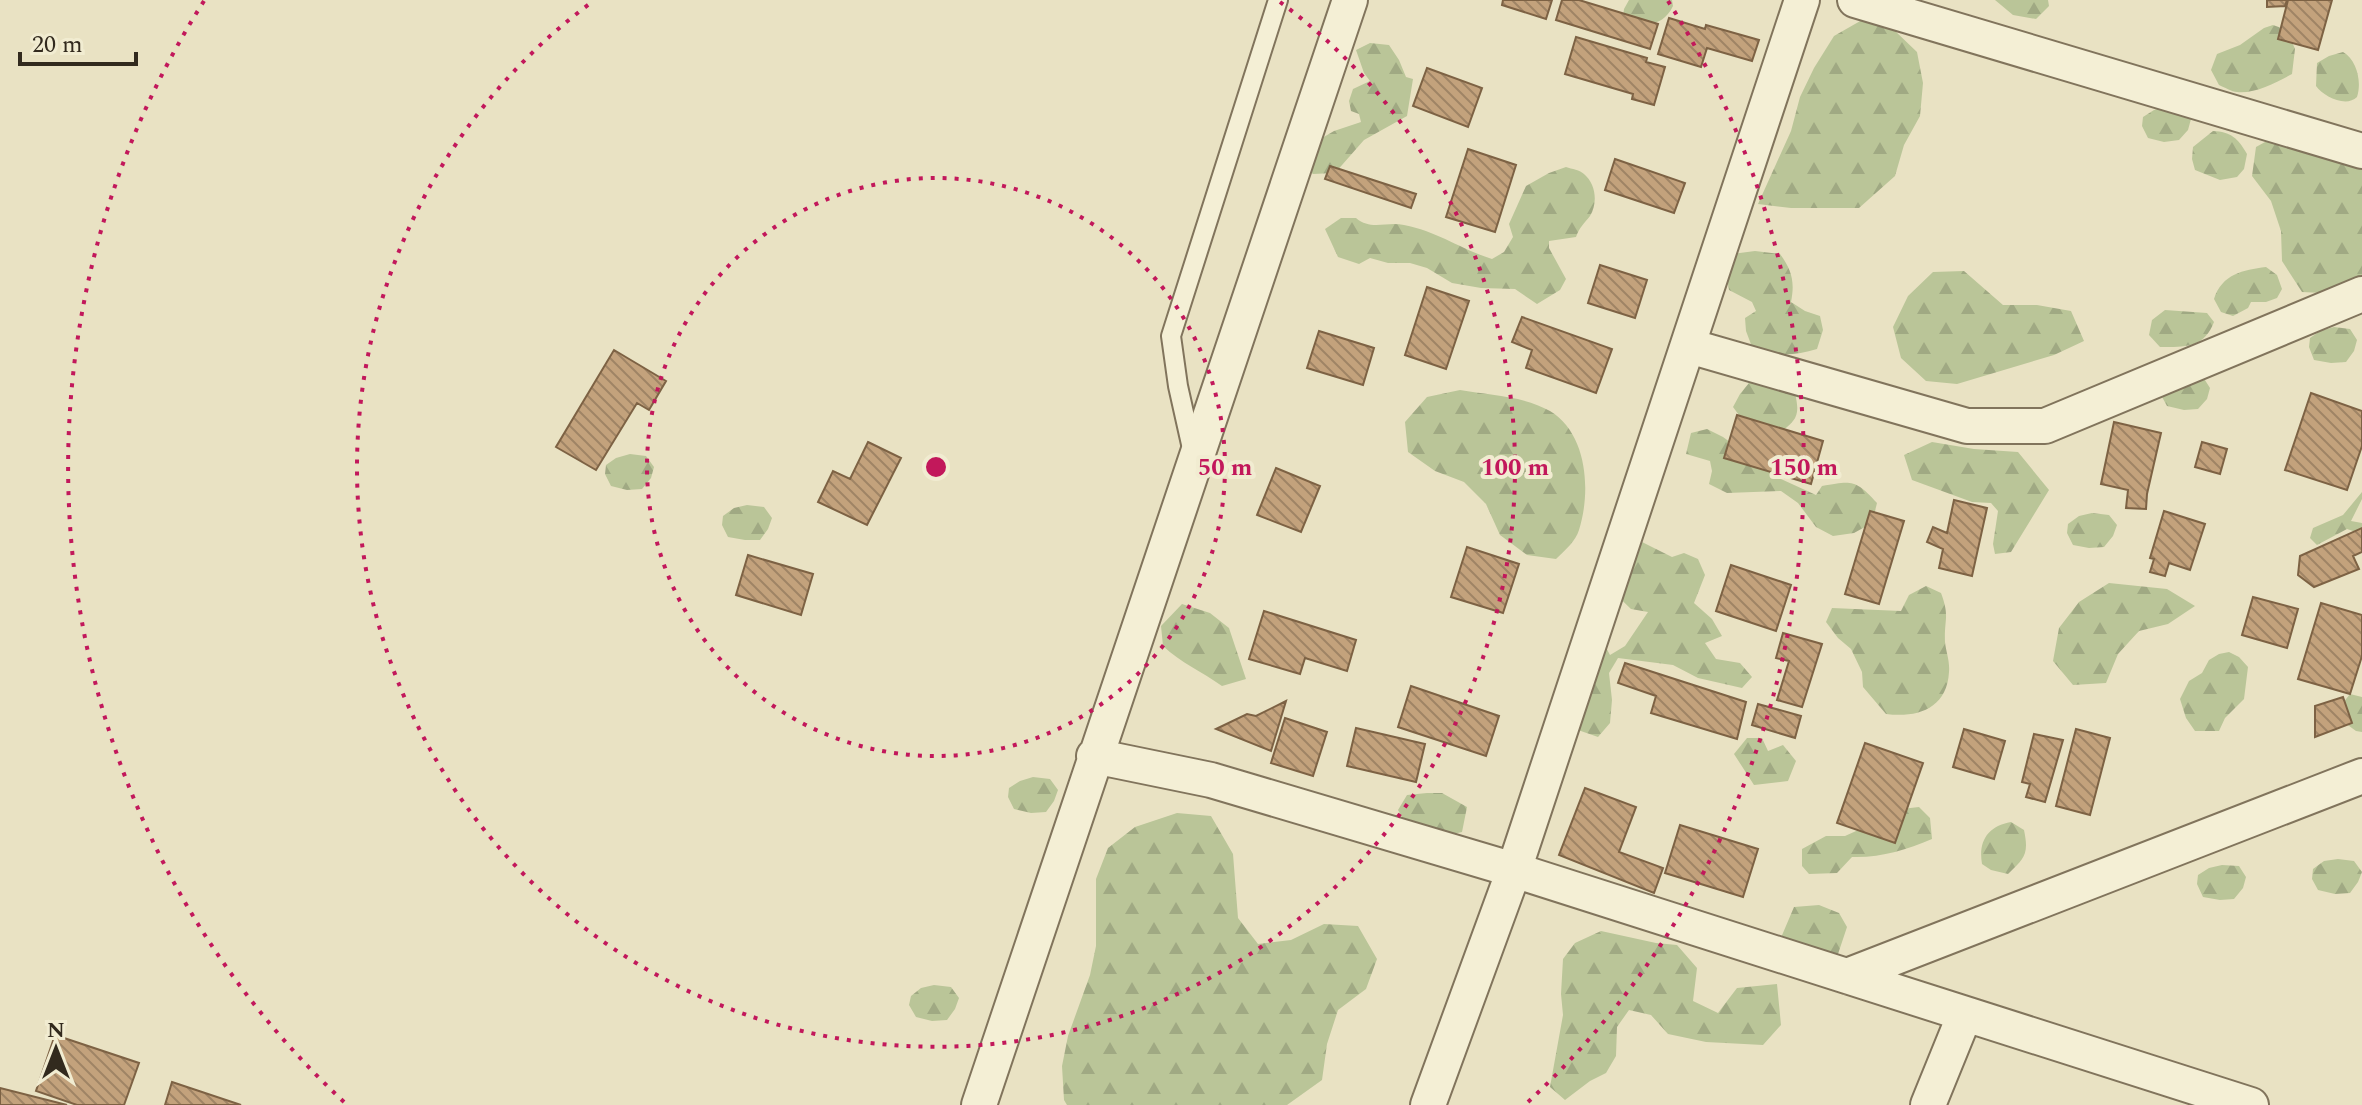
<svg xmlns="http://www.w3.org/2000/svg" width="2362" height="1105" viewBox="0 0 2362 1105" font-family="Spectral,serif">
<style>
.forest{fill:url(#forest-firs)}
.building{fill:url(#building-back-hatch);stroke:#7d6244;stroke-width:2}
.lines{fill:none;stroke-linecap:round;stroke-linejoin:round}
.service-casing{stroke:#81745c;stroke-width:22}
.minor-casing{stroke:#81745c;stroke-width:38}
.service{stroke:#f4efd5;stroke-width:18}
.minor{stroke:#f4efd5;stroke-width:34}
.ring{fill:none;stroke:#c2185b;stroke-width:4;stroke-dasharray:4 8}
.centre{fill:#c2185b;stroke:#f1ecd1;stroke-width:4}
.ring-label{font-size:24px;text-anchor:middle;font-weight:bold;fill:#c2185b;stroke:#f1ecd1;stroke-width:8;stroke-linejoin:round;paint-order:stroke}
</style>
<defs>
<pattern id="forest-firs" width="22" height="20" patternUnits="userSpaceOnUse" patternTransform="scale(2)"><rect width="22" height="20" fill="#bac598"/><path d="M5 1l3.5 6h-7zM16 11l3.5 6h-7z" fill="#a0a983"/></pattern>
<pattern id="building-back-hatch" width="6" height="6" patternUnits="userSpaceOnUse" patternTransform="scale(2)"><rect width="6" height="6" fill="#c3a27c"/><path d="M-1 5l2 2M0 0l6 6M5-1l2 2" fill="none" stroke="#9f8465"/></pattern>
</defs>
<rect width="100%" height="100%" fill="#e9e2c3"/>
<!-- forest -->
<path class="forest" d="M 1629,0 L 1672,0 L 1673,6 C 1662,29 1643,25 1623,17 L 1624,9 Z
M 1995,0 L 2048,0 L 2049,6 L 2036,19 L 2013,15 Z
M 1862,20 L 1893,29 L 1917,52 L 1923,83 L 1920,116 L 1904,145 L 1895,176 L 1859,208 L 1791,208 L 1758,204 L 1791,131 L 1800,97 L 1814,68 L 1834,36 Z
M 2273,25 L 2287,30 L 2295,49 L 2292,74 C 2277,82 2255,94 2237,92 C 2232,92 2224,87 2219,85 L 2211,70 L 2217,54 L 2240,45 L 2264,28 Z
M 1370,43 L 1389,45 L 1399,60 L 1406,77 L 1413,79 L 1407,116 L 1364,140 L 1335,173 L 1313,174 L 1303,165 L 1317,141 L 1334,131 L 1361,122 L 1359,114 L 1351,111 L 1349,101 L 1353,89 L 1370,81 L 1364,73 L 1356,50 Z
M 2343,52 C 2357,60 2362,82 2357,97 C 2346,108 2323,96 2316,86 L 2317,63 L 2329,56 Z
M 2167,106 L 2184,108 L 2191,119 L 2188,130 L 2179,140 L 2164,142 L 2148,138 L 2142,126 L 2143,117 L 2154,110 Z
M 2213,131 C 2231,132 2238,138 2247,154 L 2244,169 L 2237,177 L 2220,180 L 2195,170 L 2192,159 L 2193,147 Z
M 2285,131 L 2362,166 L 2362,289 L 2342,294 L 2302,292 L 2282,261 L 2281,231 L 2271,201 L 2252,176 L 2256,147 Z
M 1566,167 C 1572,169 1580,170 1584,174 C 1596,184 1598,203 1590,216 C 1584,224 1580,226 1576,237 L 1549,241 L 1549,248 L 1566,279 L 1560,290 L 1537,304 L 1515,289 L 1481,288 L 1452,283 L 1427,268 L 1410,263 L 1388,263 L 1370,258 L 1359,264 L 1338,257 L 1325,229 L 1341,218 L 1356,218 C 1371,231 1387,221 1404,225 C 1439,232 1460,249 1492,259 L 1504,252 L 1513,237 L 1509,224 L 1526,186 L 1549,173 Z
M 1755,251 L 1780,254 C 1792,270 1795,282 1791,302 L 1805,311 L 1820,316 L 1823,330 L 1817,349 C 1794,356 1773,357 1752,347 L 1746,331 L 1745,318 L 1756,311 L 1752,302 L 1729,290 L 1726,272 L 1732,254 Z
M 2266,267 L 2277,275 L 2282,289 L 2277,298 L 2266,302 L 2251,302 L 2248,308 L 2233,316 L 2221,312 L 2214,299 C 2222,274 2243,270 2266,267 Z
M 1964,271 L 2003,305 L 2037,305 L 2071,311 L 2084,341 L 2054,355 L 1957,384 L 1926,381 L 1901,358 L 1893,327 L 1908,296 L 1933,272 Z
M 2165,310 L 2207,313 L 2214,322 C 2204,348 2186,347 2160,347 L 2149,335 L 2152,320 Z
M 2334,327 L 2350,329 L 2357,340 L 2354,351 L 2346,362 L 2331,363 L 2314,360 L 2309,347 L 2310,338 L 2320,331 Z
M 2203,377 L 2210,388 L 2207,399 L 2198,409 L 2184,410 L 2167,406 L 2161,395 Z
M 1772,381 L 1793,385 C 1800,413 1801,419 1776,435 L 1747,426 L 1733,407 L 1740,394 L 1749,383 Z
M 1460,390 C 1489,395 1524,396 1550,411 C 1588,434 1591,492 1579,530 C 1576,541 1564,551 1556,559 L 1527,555 L 1500,535 L 1486,504 L 1464,482 L 1435,471 L 1408,452 L 1405,422 L 1427,397 Z
M 1707,429 L 1723,437 L 1781,479 L 1816,495 L 1822,486 C 1852,481 1855,479 1877,503 L 1872,523 L 1854,533 L 1833,536 L 1816,527 L 1798,503 L 1781,491 L 1727,493 L 1709,484 L 1712,471 L 1710,461 L 1686,454 L 1691,433 Z
M 1932,442 L 1974,449 L 2018,452 L 2049,490 L 2011,552 L 1995,554 L 1993,544 L 1998,511 L 1991,503 L 1972,502 L 1912,480 L 1904,455 Z
M 630,454 L 646,456 L 654,467 L 651,478 L 642,489 L 627,490 L 611,486 L 605,474 L 606,465 L 616,458 Z
M 2362,492 L 2362,499 L 2351,521 L 2362,523 L 2362,534 L 2347,529 L 2317,545 L 2310,538 L 2313,528 L 2343,515 Z
M 747,505 L 764,507 L 772,518 L 768,529 L 760,540 L 745,540 L 728,537 L 722,525 L 723,516 L 734,508 Z
M 2092,513 L 2109,515 L 2117,525 L 2113,536 L 2104,547 L 2089,548 L 2073,545 L 2067,533 L 2068,524 L 2079,516 Z
M 1638,540 L 1672,557 L 1684,553 L 1698,559 L 1705,575 L 1694,603 L 1712,619 L 1722,636 L 1705,643 L 1716,659 L 1740,663 L 1752,677 L 1742,688 L 1698,678 L 1673,665 L 1618,658 L 1609,673 L 1612,700 L 1610,723 L 1598,737 L 1578,730 L 1602,640 L 1610,655 L 1625,646 L 1648,612 L 1631,609 L 1601,580 Z
M 2109,583 L 2167,589 L 2195,606 L 2168,624 L 2139,631 L 2118,654 L 2106,683 L 2073,685 L 2053,661 L 2059,628 L 2079,602 Z
M 1926,586 L 1941,593 C 1950,617 1944,619 1945,642 C 1946,652 1950,661 1949,672 C 1947,709 1917,718 1886,714 L 1863,687 L 1862,672 L 1851,649 L 1838,638 L 1826,622 L 1832,608 L 1901,611 L 1909,595 Z
M 1182,604 L 1210,613 L 1229,628 L 1246,679 L 1222,686 C 1201,671 1181,663 1163,646 L 1161,626 Z
M 2229,652 L 2239,657 L 2248,667 L 2244,699 L 2225,718 L 2219,731 L 2195,731 L 2186,718 L 2180,699 L 2189,681 L 2202,673 L 2209,660 L 2219,654 Z
M 2350,694 L 2362,697 L 2362,732 L 2356,731 L 2341,720 L 2339,708 Z
M 1747,738 L 1762,738 L 1768,751 L 1783,745 L 1796,761 L 1788,781 L 1754,785 L 1734,754 Z
M 1033,777 L 1050,779 L 1058,790 L 1054,801 L 1046,812 L 1031,813 L 1014,809 L 1008,797 L 1009,788 L 1020,781 Z
M 1427,793 L 1442,793 L 1467,807 L 1462,832 L 1445,836 L 1406,824 L 1398,810 L 1407,795 Z
M 1919,807 L 1930,818 L 1932,839 C 1906,850 1880,858 1852,857 L 1837,873 L 1809,874 L 1802,866 L 1802,849 L 1826,836 L 1845,836 L 1865,827 L 1893,810 Z
M 1177,813 L 1211,816 L 1233,854 L 1238,918 L 1258,944 L 1291,940 L 1324,924 L 1358,926 L 1377,959 L 1366,989 L 1338,1010 L 1327,1044 L 1322,1080 L 1287,1105 L 1067,1105 L 1064,1100 L 1062,1066 L 1068,1036 L 1090,975 L 1096,946 L 1096,879 L 1108,848 L 1135,827 Z
M 2011,822 L 2024,830 C 2029,854 2025,858 2008,874 L 1991,870 L 1982,864 C 1978,841 1988,826 2011,822 Z
M 2338,859 L 2354,861 L 2362,872 L 2358,882 L 2350,893 L 2335,894 L 2318,890 L 2312,879 L 2313,869 L 2324,861 Z
M 2222,865 L 2239,866 L 2246,877 L 2243,888 L 2234,899 L 2220,900 L 2203,897 L 2197,884 L 2198,875 L 2209,868 Z
M 1819,905 L 1839,913 L 1847,927 L 1837,957 L 1780,940 L 1794,907 Z
M 1601,931 L 1656,943 L 1677,945 L 1697,968 L 1693,1001 L 1718,1013 L 1737,988 L 1777,984 L 1781,1025 L 1763,1045 L 1706,1042 L 1668,1034 L 1651,1015 L 1629,1010 L 1617,1027 L 1616,1056 L 1606,1073 L 1590,1081 L 1565,1100 L 1550,1087 L 1563,1015 L 1561,994 L 1563,959 L 1575,943 Z
M 934,985 L 951,987 L 959,998 L 955,1009 L 947,1020 L 932,1021 L 916,1017 L 909,1005 L 911,996 L 921,988 Z"/>
<!-- building -->
<path class="building" d="M 1503,0 L 1552,0 L 1546,19 L 1502,5 Z
M 1562,0 L 1579,0 L 1658,24 L 1650,49 L 1556,20 Z
M 2267,0 L 2287,0 L 2285,6 L 2267,7 Z
M 2288,0 L 2332,0 L 2318,50 L 2278,39 Z
M 1669,18 L 1705,29 L 1706,25 L 1759,40 L 1752,61 L 1707,48 L 1701,67 L 1658,54 Z
M 1576,37 L 1647,58 L 1646,62 L 1665,67 L 1654,105 L 1632,99 L 1633,94 L 1565,74 Z
M 1427,68 L 1482,88 L 1468,127 L 1413,106 Z
M 1468,149 L 1516,165 L 1495,232 L 1446,217 Z
M 1615,159 L 1685,183 L 1674,213 L 1605,190 Z
M 1330,166 L 1416,194 L 1411,208 L 1325,179 Z
M 1600,265 L 1647,280 L 1635,318 L 1588,303 Z
M 1427,287 L 1469,301 L 1446,369 L 1405,355 Z
M 1522,317 L 1612,349 L 1596,393 L 1526,368 L 1532,350 L 1512,342 Z
M 1319,331 L 1374,348 L 1363,385 L 1307,368 Z
M 614,350 L 666,381 L 649,410 L 637,403 L 596,470 L 556,447 Z
M 2311,393 L 2362,411 L 2362,446 L 2347,490 L 2285,470 Z
M 1737,415 L 1823,441 L 1811,484 L 1724,458 Z
M 2114,422 L 2161,433 L 2147,494 L 2146,509 L 2126,508 L 2128,490 L 2101,484 Z
M 868,442 L 901,458 L 867,525 L 818,502 L 833,471 L 850,479 Z
M 2202,442 L 2227,449 L 2220,474 L 2195,467 Z
M 1276,468 L 1320,486 L 1301,532 L 1257,515 Z
M 1954,500 L 1987,508 L 1972,576 L 1939,568 L 1943,549 L 1927,542 L 1933,527 L 1947,533 Z
M 1870,511 L 1904,521 L 1879,604 L 1845,594 Z
M 2164,511 L 2205,524 L 2190,570 L 2169,563 L 2165,576 L 2150,572 L 2154,559 L 2150,558 Z
M 2362,528 L 2362,552 L 2353,556 L 2359,569 L 2314,587 L 2298,575 L 2300,556 Z
M 1467,547 L 1519,564 L 1503,613 L 1451,597 Z
M 748,555 L 813,574 L 801,615 L 736,595 Z
M 1731,565 L 1791,585 L 1776,631 L 1716,611 Z
M 2253,597 L 2298,609 L 2287,648 L 2242,635 Z
M 2321,603 L 2362,615 L 2362,656 L 2350,694 L 2298,679 Z
M 1264,611 L 1356,640 L 1347,671 L 1305,658 L 1300,674 L 1249,659 Z
M 1783,633 L 1822,644 L 1802,707 L 1777,700 L 1789,661 L 1776,658 Z
M 1625,663 L 1746,702 L 1737,739 L 1651,713 L 1656,696 L 1618,683 Z
M 1411,686 L 1499,716 L 1486,756 L 1398,727 Z
M 2343,697 L 2352,723 L 2315,737 L 2315,706 Z
M 1286,701 L 1271,751 L 1216,729 L 1247,714 L 1256,716 Z
M 1758,704 L 1801,716 L 1795,738 L 1752,725 Z
M 1285,718 L 1327,732 L 1313,776 L 1271,763 Z
M 1356,728 L 1425,744 L 1416,782 L 1347,766 Z
M 1964,729 L 2005,741 L 1994,779 L 1953,767 Z
M 2076,729 L 2110,738 L 2090,815 L 2056,806 Z
M 2034,734 L 2063,740 L 2045,802 L 2026,797 L 2030,784 L 2022,782 Z
M 1865,743 L 1923,763 L 1895,843 L 1837,823 Z
M 1585,788 L 1636,807 L 1619,852 L 1663,868 L 1654,893 L 1559,855 Z
M 1680,825 L 1758,849 L 1743,897 L 1665,873 Z
M 55,1035 L 139,1063 L 124,1105 L 77,1105 L 36,1091 Z
M 172,1082 L 241,1105 L 165,1105 Z
M 0,1088 L 67,1105 L 0,1105 Z"/>
<g class="lines">
<!-- service casing -->
<g class="service-casing">
<path id="service" d="M 1193,453 L 1178,386 L 1171,336 L 1278,0"/>
</g>
<!-- minor casing -->
<g class="minor-casing">
<path id="minor" d="M 1855,0 L 2362,151
M 1689,346 L 1967,426 L 2045,426 L 2362,294
M 1094,756 L 1211,780 L 1514,870 L 2251,1105
M 1847,976 L 2362,776
M 979,1105 L 1350,0
M 1428,1105 L 1514,870 L 1802,0
M 1928,1105 L 1965,1014"/>
</g>
<!-- service -->
<use href="#service" class="service"/>
<!-- minor -->
<use href="#minor" class="minor"/>
</g>
<!-- distance rings -->
<g class="ring">
<circle cx="936" cy="467" r="289"/>
<path d="M1280 2A579 579 0 1 1 592 2"/>
<path d="M344 1102A868 868 0 0 1 204 1M1668 1A868 868 0 0 1 1528 1102"/>
</g>
<circle cx="936" cy="467" r="12" class="centre"/>
<g class="ring-label">
<text x="1225" y="475">50 m</text>
<text x="1515" y="475">100 m</text>
<text x="1804" y="475">150 m</text>
</g>
<!-- north arrow -->
<g transform="translate(56 1049)" stroke="#f1ecd1" stroke-width="6" paint-order="stroke">
<path d="M0-6L14 30L0 20L-14 30Z" fill="#322a1e"/>
<text y="-12" font-size="22" font-weight="bold" text-anchor="middle" fill="#322a1e">N</text>
</g>
<!-- scale -->
<path d="M20 52v12h116v-12" fill="none" stroke="#322a1e" stroke-width="4"/>
<text x="32" y="52" font-size="24" fill="#322a1e" stroke="#f1ecd1" stroke-width="6" paint-order="stroke">20 m</text>
</svg>
